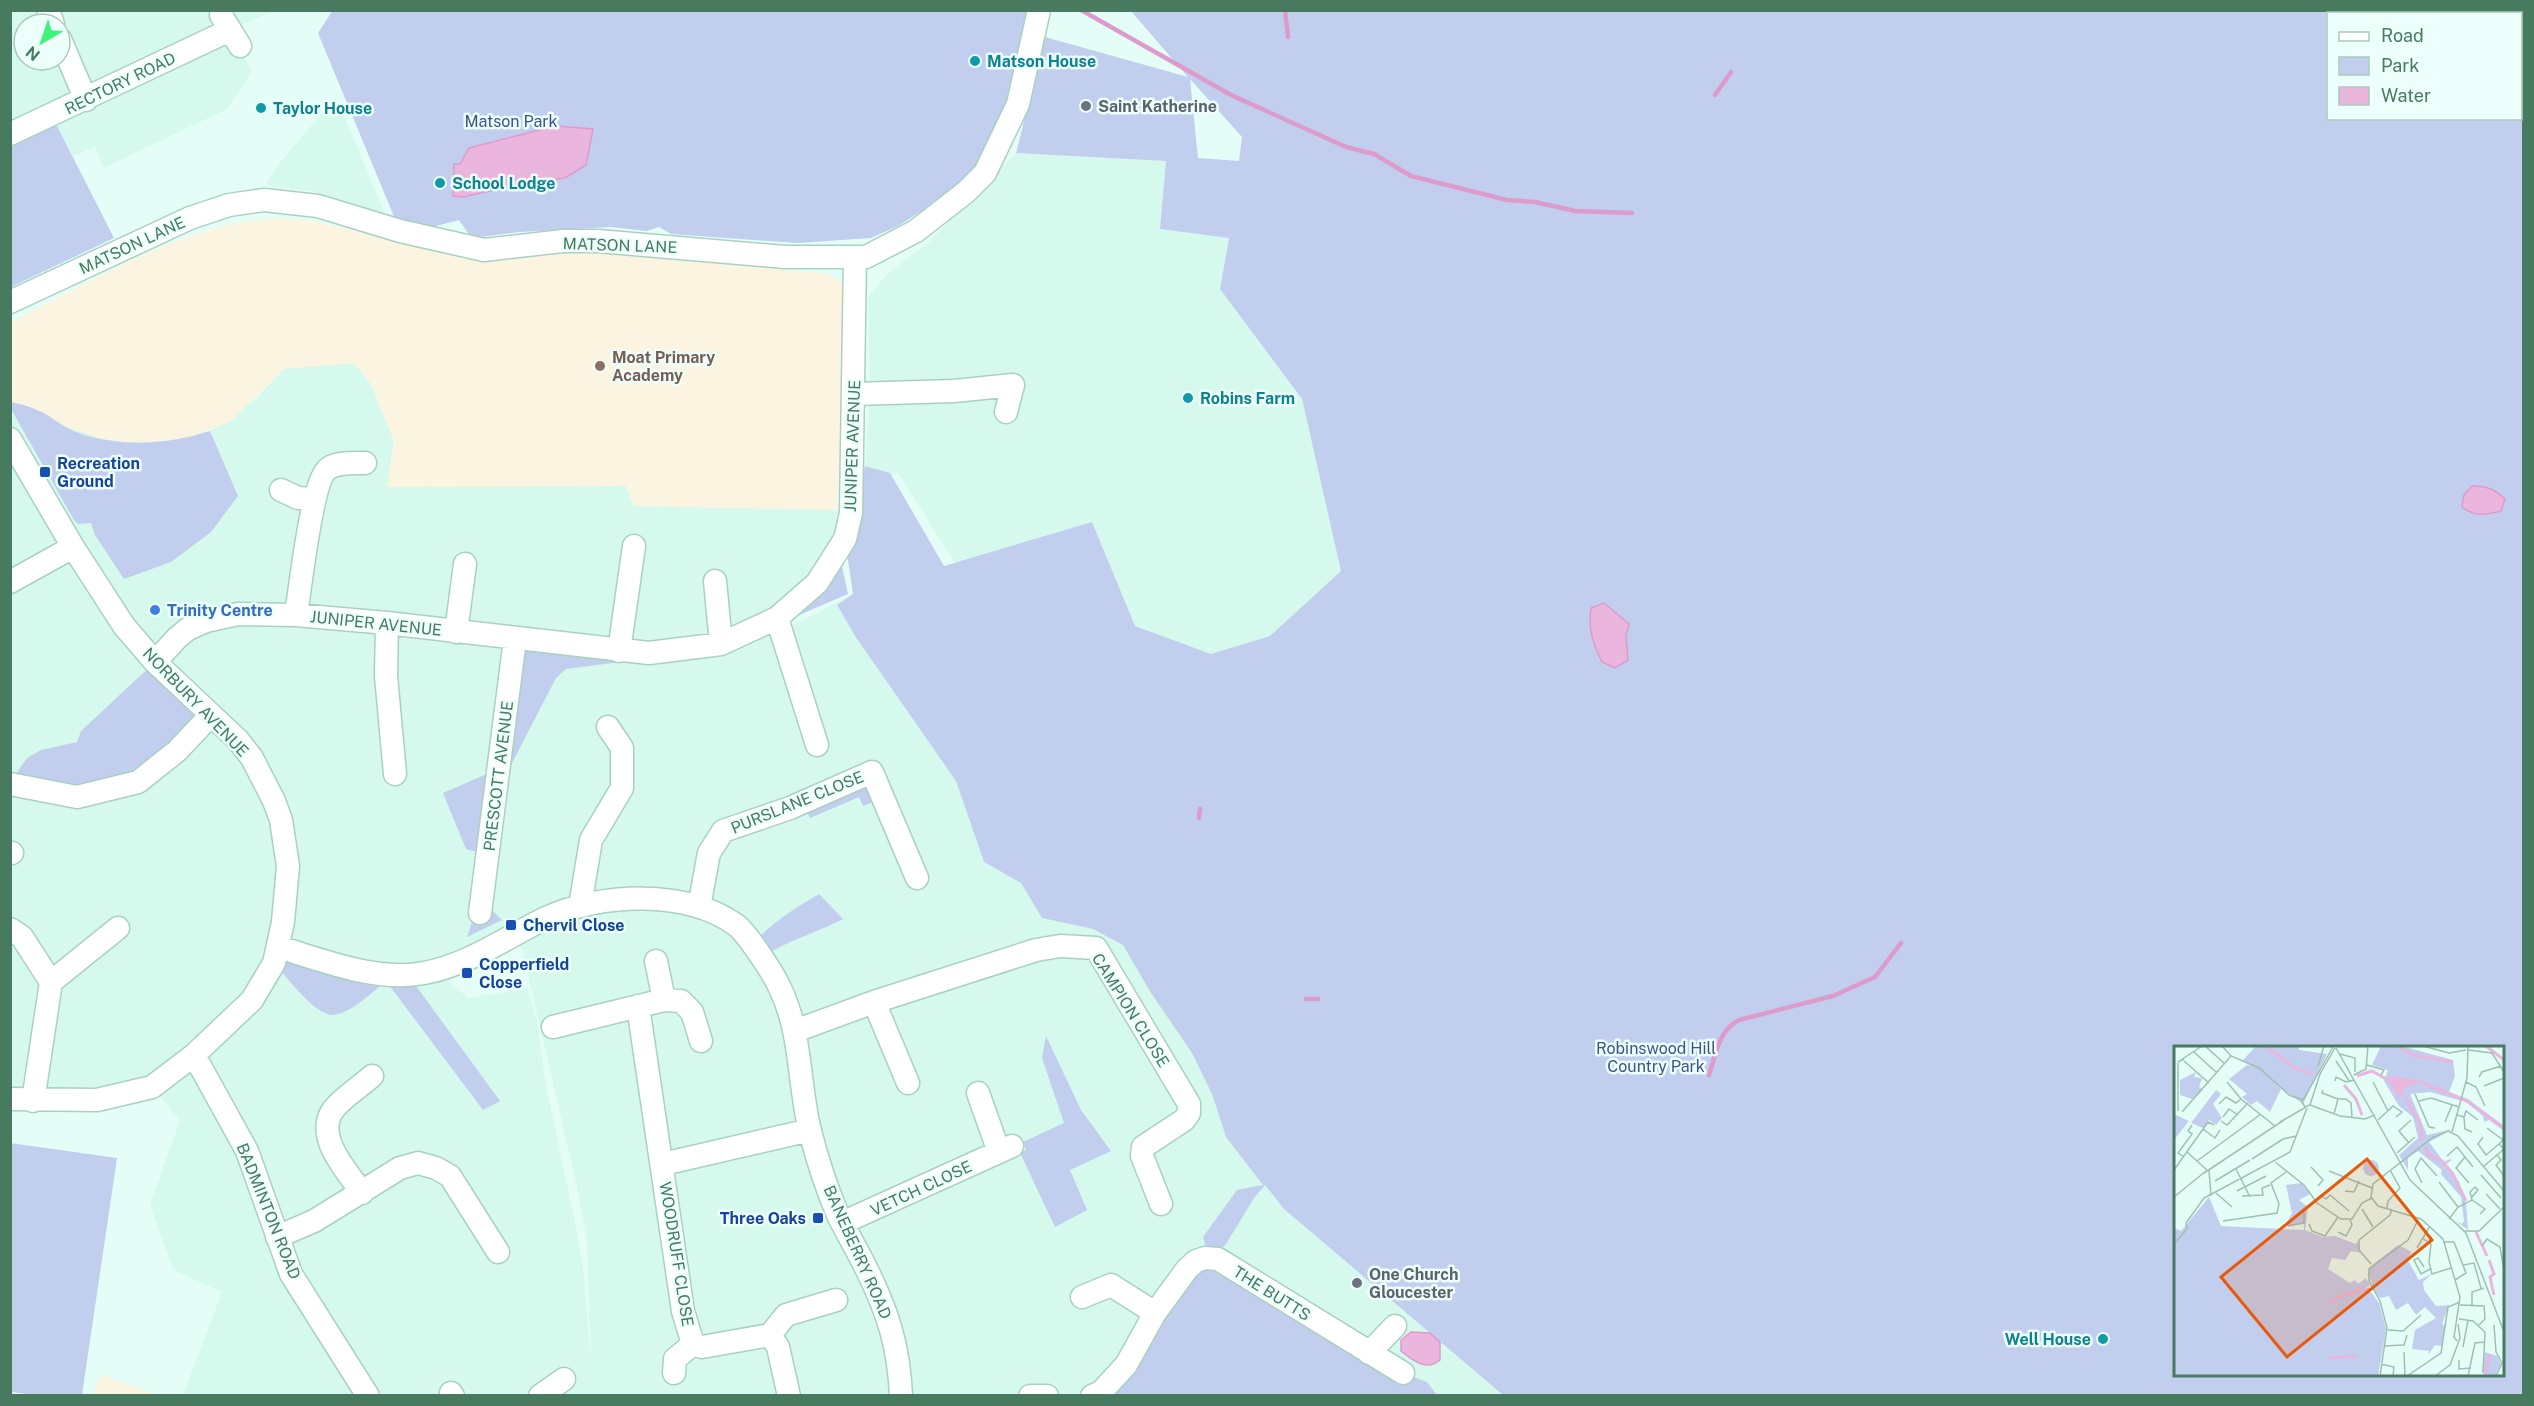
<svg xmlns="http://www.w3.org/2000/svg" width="2534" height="1406" viewBox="0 0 2534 1406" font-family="'Public Sans',sans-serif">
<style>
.residential{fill:#d5f9ed;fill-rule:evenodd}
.education{fill:#fbf4e1}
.green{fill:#c1ceee;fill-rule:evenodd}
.water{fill:#eab6dd;stroke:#dd9bcb;stroke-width:1.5}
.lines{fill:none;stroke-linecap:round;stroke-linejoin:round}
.stream{stroke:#dd9bcb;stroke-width:4.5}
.minor-casing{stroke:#a9d1c0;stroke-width:25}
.minor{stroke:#fff;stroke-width:22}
.culture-dot{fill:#0f9aa8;stroke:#edfffa;stroke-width:2}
.worship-dot{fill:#6b7280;stroke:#edfffa;stroke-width:2}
.education-dot{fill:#8d6e63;stroke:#edfffa;stroke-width:2}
.transit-dot{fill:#1a4fb4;stroke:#edfffa;stroke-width:2}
.shop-dot{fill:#3f7fe0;stroke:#edfffa;stroke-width:2}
.labels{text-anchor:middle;stroke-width:5;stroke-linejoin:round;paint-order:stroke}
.culture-label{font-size:16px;font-weight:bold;fill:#0d838f;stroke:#edfffa;text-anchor:start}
.street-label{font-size:16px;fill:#477a5f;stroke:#edfffa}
.worship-label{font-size:16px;font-weight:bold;fill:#5b616d;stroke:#edfffa;text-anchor:start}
.park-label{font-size:16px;fill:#42508e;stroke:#edfffa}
.education-label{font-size:16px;font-weight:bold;fill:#785e54;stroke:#edfffa;text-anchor:start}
.transit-label{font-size:16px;font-weight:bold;fill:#164399;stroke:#edfffa;text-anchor:start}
.shop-label{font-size:16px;font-weight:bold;fill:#366cbe;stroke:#edfffa;text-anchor:start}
.inset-river{fill:none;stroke:#eab6dd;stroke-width:3}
.inset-road{fill:none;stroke:#9cc1b1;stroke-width:1.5}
.view{fill:#e8590c;fill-opacity:0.15;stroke:#e8590c;stroke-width:3}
.inset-edge{fill:none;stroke:#477a5f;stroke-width:3}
</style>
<rect width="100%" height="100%" fill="#e4fef7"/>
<!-- residential -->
<path class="residential" d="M 10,11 L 273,11 L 230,30 L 252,72 L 227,109 L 104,168 L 95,147 L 73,156 L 57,126 L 11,143 ZM 24,24 L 60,24 L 60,60 L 24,60 Z
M 336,97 L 386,216 L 315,192 L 270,186 L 267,182 L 281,161 Z
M 1016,153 L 1166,161 L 1160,229 L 1229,238 L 1220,289 L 1302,399 L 1341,571 L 1270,636 L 1211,654 L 1135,626 L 1092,523 L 955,563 L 898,473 L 890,476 L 865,466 L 869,407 L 875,403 L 872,383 L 870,379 L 868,297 L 887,274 L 928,243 Z
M 354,363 L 371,384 L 394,441 L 387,487 L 626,486 L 634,506 L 837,510 L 851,513 L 781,631 L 853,594 L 837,605 L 855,636 L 956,781 L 984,862 L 1021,883 L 1042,918 L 1093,929 L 1123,945 L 1151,993 L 1192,1053 L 1212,1094 L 1226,1137 L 1284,1209 L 1503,1395 L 183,1395 L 222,1292 L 173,1270 L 150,1205 L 180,1120 L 152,1087 L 11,1099 L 10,402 L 40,411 L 55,422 L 146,442 L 173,440 L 210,431 L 255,400 L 284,369 ZM 508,939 L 522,949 L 578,1191 L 587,1241 L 591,1364 L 583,1267 L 576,1228 L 545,1080 L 538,1027 L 528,988 L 468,998 L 451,983 L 447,967 Z"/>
<!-- education -->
<path class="education" d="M 280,218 L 315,221 L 420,247 L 491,258 L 596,252 L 829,274 L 844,284 L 843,397 L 837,510 L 634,506 L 626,486 L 387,487 L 394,441 L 371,384 L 354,363 L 284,369 L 230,422 L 190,437 L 173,440 L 130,443 L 103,439 L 63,426 L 40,411 L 11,402 L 11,322 L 123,264 L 181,239 L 237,222 Z
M 101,1375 L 157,1395 L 93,1395 Z"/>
<!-- green -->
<path class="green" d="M 333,10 L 1036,11 L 1023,74 L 985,159 L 960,187 L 898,226 L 871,238 L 797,243 L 671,234 L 659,227 L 647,231 L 611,227 L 519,232 L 480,237 L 470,236 L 459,220 L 409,233 L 400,231 L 318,33 Z
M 1131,11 L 2523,11 L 2523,1395 L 1503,1395 L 1284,1209 L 1265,1185 L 1254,1198 L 1226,1244 L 1221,1249 L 1207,1252 L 1203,1237 L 1237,1190 L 1263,1185 L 1226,1137 L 1212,1094 L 1192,1053 L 1151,993 L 1123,945 L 1093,929 L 1042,918 L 1021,883 L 984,862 L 956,781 L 855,636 L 837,605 L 853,594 L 845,540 L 865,466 L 890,473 L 944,566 L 1092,522 L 1135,626 L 1211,654 L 1270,636 L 1341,571 L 1302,399 L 1220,289 L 1229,238 L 1160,229 L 1166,161 L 1016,153 L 1045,37 L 1188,77 ZM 2328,14 L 2520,14 L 2520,118 L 2328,118 ZM 1190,79 L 1242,137 L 1239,161 L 1198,158 ZM 2176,1048 L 2502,1048 L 2502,1374 L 2176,1374 Z
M 51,125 L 57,126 L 114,238 L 11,287 L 11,143 Z
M 11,402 C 19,404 29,406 37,410 C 50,415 60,425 73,431 C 116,448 167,445 210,431 L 238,496 L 211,532 L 171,562 L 124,579 L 95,535 L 91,523 L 78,524 L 74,520 L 11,409 Z
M 840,557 L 848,594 L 790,619 Z
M 530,649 L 624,656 L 620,662 L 566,669 L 556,678 L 510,767 L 499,816 L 523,655 Z
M 155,662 L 211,715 L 138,782 L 77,797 L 10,783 L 27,758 L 41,750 L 77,742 L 81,731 Z
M 489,773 L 477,852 L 466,849 L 443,793 Z
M 861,788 L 868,790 L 877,801 L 863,806 L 859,797 L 810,818 L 806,809 Z
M 819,894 L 843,919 C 816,933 786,941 761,958 L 752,945 C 771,923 794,909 819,894 Z
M 489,907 L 502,920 L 467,937 L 474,916 Z
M 279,947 L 408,975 L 500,1101 L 483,1110 L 386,981 C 371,993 353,1012 334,1015 C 316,1017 286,976 274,963 Z
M 1046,1036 L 1081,1110 L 1111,1151 L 1070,1170 L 1087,1210 L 1055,1227 L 1020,1153 L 1026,1150 L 1023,1142 L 1064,1123 L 1042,1058 Z
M 10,1143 L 117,1158 L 82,1395 L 34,1395 L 11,1392 Z
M 1205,1258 L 1403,1373 L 1427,1382 L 1437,1395 L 1092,1396 Z"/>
<!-- water -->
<path class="water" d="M 555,126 L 593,129 L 586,165 L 565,178 L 525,183 L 463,197 L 453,196 L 454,164 L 460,164 L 469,148 Z
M 2472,486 C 2487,486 2494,489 2505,499 L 2501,511 C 2485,515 2475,517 2462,507 L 2464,495 Z
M 1604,603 L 1629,624 L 1626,635 L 1628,660 L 1615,668 L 1602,662 C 1593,644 1588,629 1591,608 Z
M 1411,1332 L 1430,1333 L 1440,1342 L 1440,1360 C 1426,1372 1413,1360 1401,1351 L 1401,1340 Z"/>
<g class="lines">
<!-- stream -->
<path class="stream" d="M 1081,10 L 1231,95 L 1346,147 L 1374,154 L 1411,176 L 1507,200 L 1535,202 L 1575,211 L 1632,213
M 1285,10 L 1288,37
M 1715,95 L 1731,72
M 1199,818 L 1200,809
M 1306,999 L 1318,999
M 1709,1075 C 1716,1054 1718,1031 1739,1020 L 1833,996 L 1875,977 L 1901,943"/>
<!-- minor casing -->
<g class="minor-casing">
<path id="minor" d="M 48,10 L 53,24
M 221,15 L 240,46
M 60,39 L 86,100
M 10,134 L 230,30
M 10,302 L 190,218 L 229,205 L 264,200 L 318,206 L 400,231 L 484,250 L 563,241 L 598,241 L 785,257 L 866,257 L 916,231 L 966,192 L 985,173 L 1018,104 L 1039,10
M 854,394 L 954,391 L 1013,385 L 1006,412
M 10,439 L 73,547 L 124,626 L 155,662 L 238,740 L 252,758 L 274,801 L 281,820 L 288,866 L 283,922 L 274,963 L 252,1000 L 194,1055 L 152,1087 L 97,1100 L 10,1099
M 281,490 L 298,498 L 314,499
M 715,581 L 721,644
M 10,582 L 73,547
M 296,615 C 300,590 312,478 329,468 C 338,462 354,463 365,463
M 777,618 L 817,745
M 387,623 L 386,676 L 395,774
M 456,632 L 465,564
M 619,651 L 634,546
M 155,662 L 177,638 L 188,629 L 206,621 L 238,614 L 296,615 L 387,623 L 649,653 L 721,644 L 777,618 L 817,583 L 845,539 L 851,513 L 855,257
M 10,784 L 77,797 L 138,782 L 177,751 L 211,715
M 10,853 L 12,853
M 580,906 L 591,840 L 622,788 L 622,748 L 608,727
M 699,907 L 709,853 L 723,831 L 790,808 L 872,772 L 917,878
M 480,913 L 515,639
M 10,929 L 22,937 L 51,982
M 279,947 C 324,961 377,982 424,973 C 468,965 507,937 546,918 C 600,893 686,889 736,925 C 747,933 773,973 779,986 C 802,1032 798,1082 810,1131 C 817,1159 827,1189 838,1215 C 847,1233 857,1250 866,1268 C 888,1312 899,1347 901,1396
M 656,961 L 664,1000
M 874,1002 L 908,1083
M 638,1006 L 683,1311 L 693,1344 L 702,1347 L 770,1335 L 778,1347 L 789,1396
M 553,1027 L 664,1000 L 681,1001 L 692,1012 L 701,1041
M 795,1031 L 874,1002 L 1036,950 L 1060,946 L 1096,948 L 1189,1104 L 1189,1113 L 1184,1120 L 1143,1147 L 1142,1156 L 1161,1204
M 194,1055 L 247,1151 L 291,1274 L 368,1396
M 978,1093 L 999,1152
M 33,1101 L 51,982 L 118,928
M 663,1164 L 810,1130
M 362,1193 C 348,1172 314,1137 333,1110 C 343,1097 360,1087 372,1076
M 842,1223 L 1012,1146
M 277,1237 L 314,1221 L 400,1168 L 418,1163 L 436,1168 L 450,1176 L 498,1252
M 1082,1297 L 1111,1285 L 1155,1313
M 770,1335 L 786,1315 L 836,1300
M 1369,1353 L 1395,1326
M 674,1373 L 675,1359 L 693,1344
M 451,1393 L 453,1396
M 540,1396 L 564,1379
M 1030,1396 L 1047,1396
M 1092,1396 L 1101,1392 L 1126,1365 L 1155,1313 L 1187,1269 L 1196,1261 L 1205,1258 L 1218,1259 L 1403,1373"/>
</g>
<!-- minor -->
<use href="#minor" class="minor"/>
</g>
<!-- markers -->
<g class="culture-dot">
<circle cx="975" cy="61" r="6"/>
<circle cx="261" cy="108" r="6"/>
<circle cx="440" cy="183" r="6"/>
<circle cx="1188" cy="398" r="6"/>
<circle cx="2103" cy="1339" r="6"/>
</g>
<g class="worship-dot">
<circle cx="1086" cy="106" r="6"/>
<circle cx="1357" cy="1283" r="6"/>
</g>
<circle class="education-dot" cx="600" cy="366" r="6"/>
<g class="transit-dot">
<rect x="39" y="466" width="12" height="12" rx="3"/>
<rect x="505" y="919" width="12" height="12" rx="3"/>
<rect x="461" y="967" width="12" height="12" rx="3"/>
<rect x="812" y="1212" width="12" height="12" rx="3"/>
</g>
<circle class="shop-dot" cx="155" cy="610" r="6"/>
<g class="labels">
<!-- culture labels -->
<g class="culture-label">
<text x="987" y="67">Matson House</text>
<text x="273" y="114">Taylor House</text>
<text x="452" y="189">School Lodge</text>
<text x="1200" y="404">Robins Farm</text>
<text x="2091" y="1345" text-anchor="end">Well House</text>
</g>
<!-- street labels -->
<g class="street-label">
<text transform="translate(120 83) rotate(-26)" y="6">RECTORY ROAD</text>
<text transform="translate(132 245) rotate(-25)" y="6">MATSON LANE</text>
<text transform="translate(620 245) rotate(2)" y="6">MATSON LANE</text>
<text transform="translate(852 446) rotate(-88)" y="6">JUNIPER AVENUE</text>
<text transform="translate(376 623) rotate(6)" y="6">JUNIPER AVENUE</text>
<text transform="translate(196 702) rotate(46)" y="6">NORBURY AVENUE</text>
<text transform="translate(498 776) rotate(-83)" y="6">PRESCOTT AVENUE</text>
<text transform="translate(797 802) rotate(-22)" y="6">PURSLANE CLOSE</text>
<text transform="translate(1131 1010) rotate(58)" y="6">CAMPION CLOSE</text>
<text transform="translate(921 1188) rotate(-25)" y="6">VETCH CLOSE</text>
<text transform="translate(269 1211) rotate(68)" y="6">BADMINTON ROAD</text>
<text transform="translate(858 1252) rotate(66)" y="6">BANEBERRY ROAD</text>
<text transform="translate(677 1254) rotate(81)" y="6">WOODRUFF CLOSE</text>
<text transform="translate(1272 1293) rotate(32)" y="6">THE BUTTS</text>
</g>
<!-- worship labels -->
<g class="worship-label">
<text x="1098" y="112">Saint Katherine</text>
<text x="1369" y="1280">One Church<tspan x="1369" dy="18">Gloucester</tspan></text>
</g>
<!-- park labels -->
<g class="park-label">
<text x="511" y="127">Matson Park</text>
<text x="1656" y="1054">Robinswood Hill<tspan x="1656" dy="18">Country Park</tspan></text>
</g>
<!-- education labels -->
<g class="education-label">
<text x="612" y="363">Moat Primary<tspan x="612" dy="18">Academy</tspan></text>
</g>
<!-- transit labels -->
<g class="transit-label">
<text x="57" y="469">Recreation<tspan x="57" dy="18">Ground</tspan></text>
<text x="523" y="931">Chervil Close</text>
<text x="479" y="970">Copperfield<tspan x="479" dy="18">Close</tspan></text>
<text x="806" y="1224" text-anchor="end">Three Oaks</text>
</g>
<!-- shop labels -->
<g class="shop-label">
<text x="167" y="616">Trinity Centre</text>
</g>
</g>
<!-- overview -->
<g transform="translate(2174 1046)">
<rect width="330" height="330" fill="#e4fef7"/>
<path d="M 82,0 L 125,0 L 125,4 L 153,8 L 129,58 L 69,14 ZM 207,0 L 227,0 L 279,14 L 281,30 L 275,46 L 294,53 L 330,80 L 330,85 L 315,74 L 310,76 L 309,70 L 292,56 L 256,46 L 236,48 L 253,89 L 279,83 L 255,96 L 270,116 L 276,113 L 278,114 L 272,118 L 286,137 L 284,140 L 292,157 L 294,184 L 281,174 L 288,178 L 290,175 L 287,151 L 267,128 L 268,124 L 244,105 L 234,112 L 234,124 L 225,109 L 244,92 L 239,71 L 225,60 L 210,35 L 214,24 L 198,19 ZM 73,19 L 82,21 L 107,43 L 96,66 L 83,55 L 77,59 L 68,51 L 73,48 L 55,33 ZM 22,26 L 20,31 L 28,32 L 25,41 L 29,44 L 18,53 L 6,49 L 6,34 ZM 42,44 L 47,48 L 39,58 L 48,72 L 42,79 L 35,74 L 29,82 L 17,77 ZM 0,68 L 15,75 L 0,94 ZM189 122a8 8 0 1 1 16 0a8 8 0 1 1-16 0ZM 127,137 L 136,148 L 125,154 L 134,161 L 131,184 L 149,191 L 161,190 L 182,198 L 184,195 L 187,207 L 177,205 L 171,214 L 158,212 L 154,223 L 176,237 L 181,234 L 184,238 L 192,232 L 196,240 L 187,244 L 197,246 L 205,257 L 212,283 L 204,330 L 0,330 L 0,182 L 7,185 L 35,151 L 47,180 L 130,184 L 130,178 L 111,180 L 118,167 L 112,139 ZM 224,199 L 238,206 L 233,213 L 245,234 L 258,228 L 249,236 L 250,244 L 262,260 L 275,259 L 268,278 L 271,280 L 268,300 L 261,299 L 254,309 L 255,305 L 238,303 L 241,284 L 262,272 L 251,261 L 242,269 L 234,257 L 222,264 L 215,250 L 206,252 L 200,244 L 194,227 L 197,220 ZM 311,306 L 323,310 L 327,318 L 321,330 L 308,327 Z" fill="#c1ceee"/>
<path d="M 219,30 L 242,34 L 249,37 L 232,40 L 228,47 L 231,52 L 222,48 L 214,34 Z" fill="#eab6dd"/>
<path class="inset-river" d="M 92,0 L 120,22 L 138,28M 224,0 L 239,9 L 279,16M 312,0 L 330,14M 183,30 L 198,25 L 214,34M 249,37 L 293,55 L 330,82M 170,39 L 182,53 L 188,69M 231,52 L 245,74 L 248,95M 251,101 L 254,109 L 268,115 L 279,128 L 292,155M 302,186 L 313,210M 315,214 L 320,228 L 316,231 L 320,249M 154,257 L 169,249 L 196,243M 154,312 L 183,310M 311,330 L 316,308"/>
<path class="inset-road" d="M 31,0 L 51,18M 48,0 L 57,10 L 85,22 L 115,49 L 129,54M 249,0 L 275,7 L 292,4M 159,1 L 128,56 L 131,61 L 136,59 L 146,28 L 161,2M 162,2 L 236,134 L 292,187 L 330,286M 294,4 L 318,7 L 330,26M 20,6 L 43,27M 166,8 L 181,12 L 181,26M 10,13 L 4,16 L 28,0M 10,15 L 35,37M 162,15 L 176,36M 193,19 L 210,24 L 207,29M 144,20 L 150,0M 180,29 L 192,23 L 194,0M 305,31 L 308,26 L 327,20M 161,35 L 162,31 L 172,36 L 180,34M 53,36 L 67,53 L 101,80M 199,36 L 214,65M 292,36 L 302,41 L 311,60M 310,40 L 330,32M 149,44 L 148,47 L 164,53M 241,48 L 255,81 L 261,82M 245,55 L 257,52 L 285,61M 45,58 L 52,51 L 62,57 L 67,53M 136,59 L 166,70 L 191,73 L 201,69M 4,65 L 4,17M 8,66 L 57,10M 160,68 L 164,53 L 172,53 L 177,57 L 178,71M 283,69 L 290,71 L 292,65 L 304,74M 49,71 L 55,63 L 64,69M 290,71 L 291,83 L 298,86M 204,74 L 219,60 L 228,66 L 222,71M 47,75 L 53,79 L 74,57M 106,76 L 132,61M 271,76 L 278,59M 313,82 L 329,94 L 325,98 L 330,103M 29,83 L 41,92 L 46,84M 278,86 L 293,32 L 294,0M 309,91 L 304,98 L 312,109 L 325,98M 235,97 L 225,85 L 237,74M 13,106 L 33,124M 223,107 L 241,91M 323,109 L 327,114 L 322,119 L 330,130M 273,110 L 283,101 L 299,121M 10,111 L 4,107 L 18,88 L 14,85 L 18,79M 291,111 L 282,122 L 295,137M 78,113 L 109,93 L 122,90M 23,115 L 87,68M 101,116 L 130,139 L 143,157 L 167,173 L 178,173 L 188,157 L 198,152M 310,120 L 330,103M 137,121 L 149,134 L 144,140M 62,123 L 76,151M 0,124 L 34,76 L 40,79M 35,124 L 37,150M 155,125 L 198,142M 30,127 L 110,74M 307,129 L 327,152M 41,135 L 76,114M 265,136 L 284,161M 248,137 L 241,123 L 247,112 L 263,130M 63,145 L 92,130M 171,145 L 180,146 L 185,135M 42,147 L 58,161M 312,148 L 326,163M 146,149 L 152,153 L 156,149 L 175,165M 68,150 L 89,149 L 88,142 L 96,139M 0,151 L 32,125M 297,152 L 304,144 L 301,141 L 296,146 L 298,154M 213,162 L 214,155 L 226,142 L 216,124M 188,163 L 199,181M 275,173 L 284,161 L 298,154 L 311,163 L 306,168M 49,175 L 103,167 L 105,158 L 97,137 L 112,126M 12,177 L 30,152 L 116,106 L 133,62M 135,178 L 138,185 L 151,190 L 164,171M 114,180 L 130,177 L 130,165 L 141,155M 291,185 L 305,185 L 330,161M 164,186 L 172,190 L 178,179 L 176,174M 248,192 L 257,198 L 255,216 L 258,228 L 277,222M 270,196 L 280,196 L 292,227 L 281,234M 0,198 L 13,183 L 12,177M 308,200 L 313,193 L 326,201 L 330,225M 243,202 L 256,180M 197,218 L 185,204 L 185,194 L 216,169 L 218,163M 289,219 L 300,217 L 307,242M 250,221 L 244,212 L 240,214 L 247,228 L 256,223M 286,259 L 310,260 L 311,273 L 305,279M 298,260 L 298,246 L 310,242M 285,273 L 299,275 L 311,286 L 309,327M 320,279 L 322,306 L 328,317 L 322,330M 214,284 L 229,285 L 247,269M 283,295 L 280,291 L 286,251 L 269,193 L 247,173 L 204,160 L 197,151 L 199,138 L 258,92 L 274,85 L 284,90 L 330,145M 210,300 L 230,299 L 233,289M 289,301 L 294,274M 230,306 L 231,330M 285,314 L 285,323 L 297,322M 207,318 L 220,321 L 219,330M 206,330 L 213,282 L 206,255 L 195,235 L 195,223 L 234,194 L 244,174M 233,330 L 267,307 L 274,261 L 286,256M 261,330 L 276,319 L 286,292 L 284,278M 294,330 L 301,297 L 311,296"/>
<path class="view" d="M 193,113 L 258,194 L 113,311 L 47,231 Z"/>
<rect width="330" height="330" class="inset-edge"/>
</g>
<!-- border -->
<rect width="2534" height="1406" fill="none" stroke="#477a5f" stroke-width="24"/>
<!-- legend -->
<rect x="2327" y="12" width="195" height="108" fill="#edfffa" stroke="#abcabc" stroke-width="1.5"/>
<rect x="2339" y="32" width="30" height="9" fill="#ffffff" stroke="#abcabc" stroke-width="1.5"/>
<text x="2381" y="42" font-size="18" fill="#477a5f">Road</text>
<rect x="2339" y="57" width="30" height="18" fill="#c1ceee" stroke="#abcabc" stroke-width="1.5"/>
<text x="2381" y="72" font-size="18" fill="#477a5f">Park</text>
<rect x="2339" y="87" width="30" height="18" fill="#eab6dd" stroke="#abcabc" stroke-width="1.5"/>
<text x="2381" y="102" font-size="18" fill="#477a5f">Water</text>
<!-- north arrow -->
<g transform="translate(42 42) rotate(219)"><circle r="28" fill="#edfffa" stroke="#abcabc" stroke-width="1.5"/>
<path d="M0-4.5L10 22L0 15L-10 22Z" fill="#3df47b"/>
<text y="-9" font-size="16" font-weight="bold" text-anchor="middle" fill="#477a5f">N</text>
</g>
</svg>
